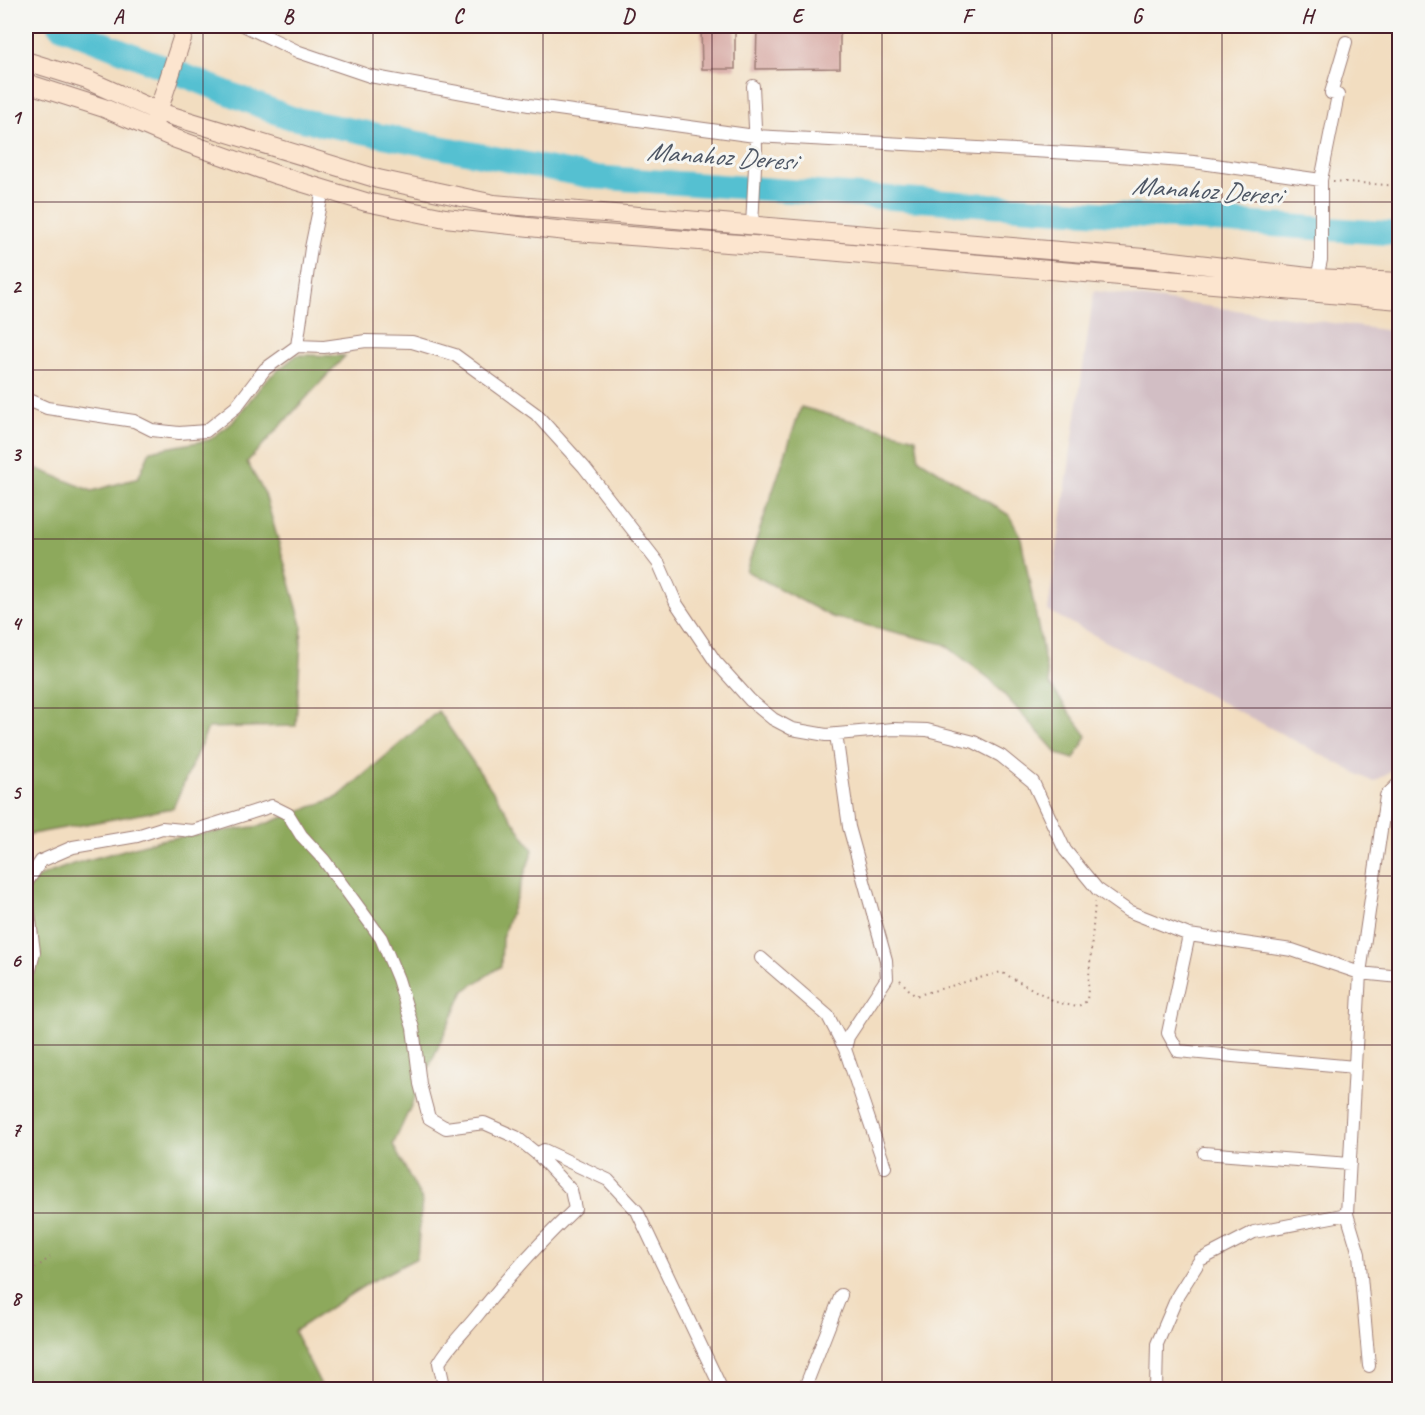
<svg xmlns="http://www.w3.org/2000/svg" width="1425" height="1415" viewBox="0 0 1425 1415" font-family="Caveat,sans-serif">
<style>
.industrial{fill:#d2bec4}
.forest{fill:#8da95b;stroke:#6c6443;stroke-width:1.5}
.lines{fill:none;stroke-linecap:round;stroke-linejoin:round}
.river{stroke:#55c0d1;stroke-width:24}
.building{fill:#d4a19b}
.street-casing{stroke:#9e7e76;stroke-width:14}
.secondary-casing{stroke:#9e7e76;stroke-width:20}
.path{stroke:#9e7e76;stroke-width:2;stroke-dasharray:1.5 4.5;stroke-linecap:butt}
.street{stroke:#fff;stroke-width:12}
.secondary{stroke:#fce5cf;stroke-width:18}
.grid{fill:none;stroke:#4a1f2b;stroke-width:1.5;stroke-opacity:0.55}
.labels{text-anchor:middle;stroke-width:6;stroke-linejoin:round;paint-order:stroke}
.water-label{font-size:27px;font-style:italic;fill:#4e5765;stroke:#f6f6f2}
.neatline{fill:none;stroke:#4a1f2b;stroke-width:2}
.grid-label{font-size:20px;text-anchor:middle;font-weight:bold;fill:#4a1f2b}
</style>
<rect width="100%" height="100%" fill="#f6f6f2"/>
<filter id="ink" filterUnits="userSpaceOnUse"><feTurbulence type="fractalNoise" baseFrequency=".0167" numOctaves="2"/><feDisplacementMap in="SourceGraphic" scale="12" xChannelSelector="R" yChannelSelector="G"/><feConvolveMatrix kernelMatrix="1 2 1 2 8 2 1 2 1" color-interpolation-filters="sRGB"/></filter>
<filter id="wash" filterUnits="userSpaceOnUse"><feTurbulence type="fractalNoise" baseFrequency=".008" numOctaves="4" result="noise"/><feDisplacementMap in="SourceGraphic" scale="24" xChannelSelector="R" yChannelSelector="G"/><feGaussianBlur stdDeviation="1.35" result="paint"/><feColorMatrix in="noise" values="0 0 0 0 0 0 0 0 0 0 0 0 0 0 0 0 0 1.4 0 .05"/><feComposite in="paint" operator="in"/></filter>
<g filter="url(#wash)">
<rect width="100%" height="100%" fill="#f2ddc0"/>
<!-- industrial -->
<path class="industrial" d="M 1094,291 L 1399,332 L 1399,767 L 1373,782 L 1048,611 Z"/>
<!-- forest -->
<path class="forest" d="M 297,355 L 345,356 L 247,462 L 265,494 L 302,625 L 296,726 L 208,728 L 173,808 L 26,835 L 26,464 L 92,491 L 138,478 L 150,451 L 209,440 L 232,423 L 266,380 Z
M 801,407 L 916,438 L 919,459 L 1009,515 L 1021,538 L 1049,684 L 1087,736 L 1074,759 L 1058,754 L 991,680 L 944,644 L 832,617 L 746,571 Z
M 438,711 L 533,850 L 502,938 L 501,966 L 464,991 L 393,1145 L 422,1200 L 417,1258 L 370,1282 L 294,1331 L 323,1389 L 26,1389 L 26,891 L 39,877 L 73,864 L 160,840 L 260,826 L 338,797 Z"/>
<g class="lines">
<!-- river -->
<path class="river" d="M 60,26 L 291,118 L 593,177 L 1400,234"/>
</g>
<g id="blocks">
<!-- building -->
<path class="building" d="M 701,26 L 735,26 L 735,69 L 702,69 Z
M 757,26 L 840,26 L 840,68 L 756,69 Z"/>
</g>
</g>
<g filter="url(#ink)">
<use href="#blocks" fill-opacity="0" stroke="#9e7e76" stroke-width="1.5"/>
<g class="lines">
<!-- street casing -->
<g class="street-casing">
<path id="street" d="M 245,26 L 299,52 L 370,76 L 529,105 L 755,136 L 1107,155 L 1194,162 L 1321,180
M 323,190 L 311,248 L 297,346 L 324,347 L 366,341 L 412,342 L 455,355 L 536,414 L 584,467 L 659,564 L 676,603 L 715,661 L 750,700 L 773,719 L 792,729 L 826,735 L 893,729 L 927,730 L 974,742 L 1001,756 L 1033,782 L 1065,850 L 1097,889 L 1128,911 L 1189,935 L 1292,950 L 1360,973 L 1400,977
M 752,226 L 756,147 L 753,86
M 1317,278 L 1321,260 L 1321,180 L 1338,95 L 1331,93 L 1346,42
M 26,399 L 47,408 L 134,421 L 152,430 L 179,433 L 206,431 L 236,407 L 265,369 L 297,346
M 836,734 L 849,827 L 886,960 L 887,978 L 848,1037 L 845,1049 L 885,1167
M 26,889 L 27,882 L 41,861 L 73,847 L 137,836 L 162,828 L 193,831 L 272,806 L 288,814 L 301,835 L 324,860 L 381,938 L 398,979 L 413,1028 L 420,1084 L 429,1118 L 446,1128 L 484,1123 L 516,1137 L 537,1154
M 26,890 L 34,952 L 26,987
M 1189,935 L 1168,1033 L 1178,1051 L 1355,1067
M 761,958 L 828,1016 L 845,1049
M 1204,1153 L 1350,1164
M 1347,1214 L 1359,1254 L 1369,1366
M 445,1390 L 439,1363 C 451,1343 466,1330 480,1312 C 511,1274 539,1243 575,1209 L 571,1190 L 537,1154 L 544,1150 L 608,1180 L 637,1211 L 722,1390
M 804,1390 L 841,1295
M 1156,1390 L 1157,1344 L 1178,1295 L 1200,1260 L 1254,1232 L 1347,1214 L 1360,973 L 1386,796 L 1400,782"/>
</g>
<!-- secondary casing -->
<g class="secondary-casing">
<path id="secondary" d="M 26,61 L 87,80 L 159,112 L 378,179 L 494,204 L 1156,259 L 1317,278 L 1400,282
M 26,83 L 104,108 L 176,139 L 277,175 L 366,202 L 445,218 L 576,232 L 781,247 L 1400,300
M 155,121 L 186,26"/>
</g>
<!-- path -->
<path class="path" d="M 1333,181 L 1400,186
M 900,980 L 915,996 L 1001,972 L 1056,1002 L 1077,1007 L 1087,1001 L 1095,902
M 26,1276 L 50,1257"/>
<!-- street -->
<use href="#street" class="street"/>
<!-- secondary -->
<use href="#secondary" class="secondary"/>
</g>
</g>
<!-- grid -->
<path class="grid" d="M 203,26 L 203,1390M 373,26 L 373,1390M 543,26 L 543,1390M 712,26 L 712,1390M 882,26 L 882,1390M 1052,26 L 1052,1390M 1222,26 L 1222,1390M 26,202 L 1400,202M 26,370 L 1400,370M 26,539 L 1400,539M 26,708 L 1400,708M 26,876 L 1400,876M 26,1045 L 1400,1045M 26,1213 L 1400,1213"/>
<g class="labels">
<!-- water labels -->
<g class="water-label">
<text transform="translate(721 156) rotate(4)" y="9">Manahoz Deresi</text>
<text transform="translate(1206 190) rotate(4)" y="9">Manahoz Deresi</text>
</g>
</g>
<!-- margin -->
<rect width="1425" height="1415" fill="none" stroke="#f6f6f2" stroke-width="66"/>
<rect x="33" y="33" width="1359" height="1349" class="neatline"/>
<g class="grid-label">
<text x="118" y="23">A</text>
<text x="288" y="23">B</text>
<text x="458" y="23">C</text>
<text x="628" y="23">D</text>
<text x="797" y="23">E</text>
<text x="967" y="23">F</text>
<text x="1137" y="23">G</text>
<text x="1307" y="23">H</text>
<text x="16" y="124">1</text>
<text x="16" y="293">2</text>
<text x="16" y="461">3</text>
<text x="16" y="630">4</text>
<text x="16" y="799">5</text>
<text x="16" y="967">6</text>
<text x="16" y="1136">7</text>
<text x="16" y="1305">8</text>
</g>
</svg>
